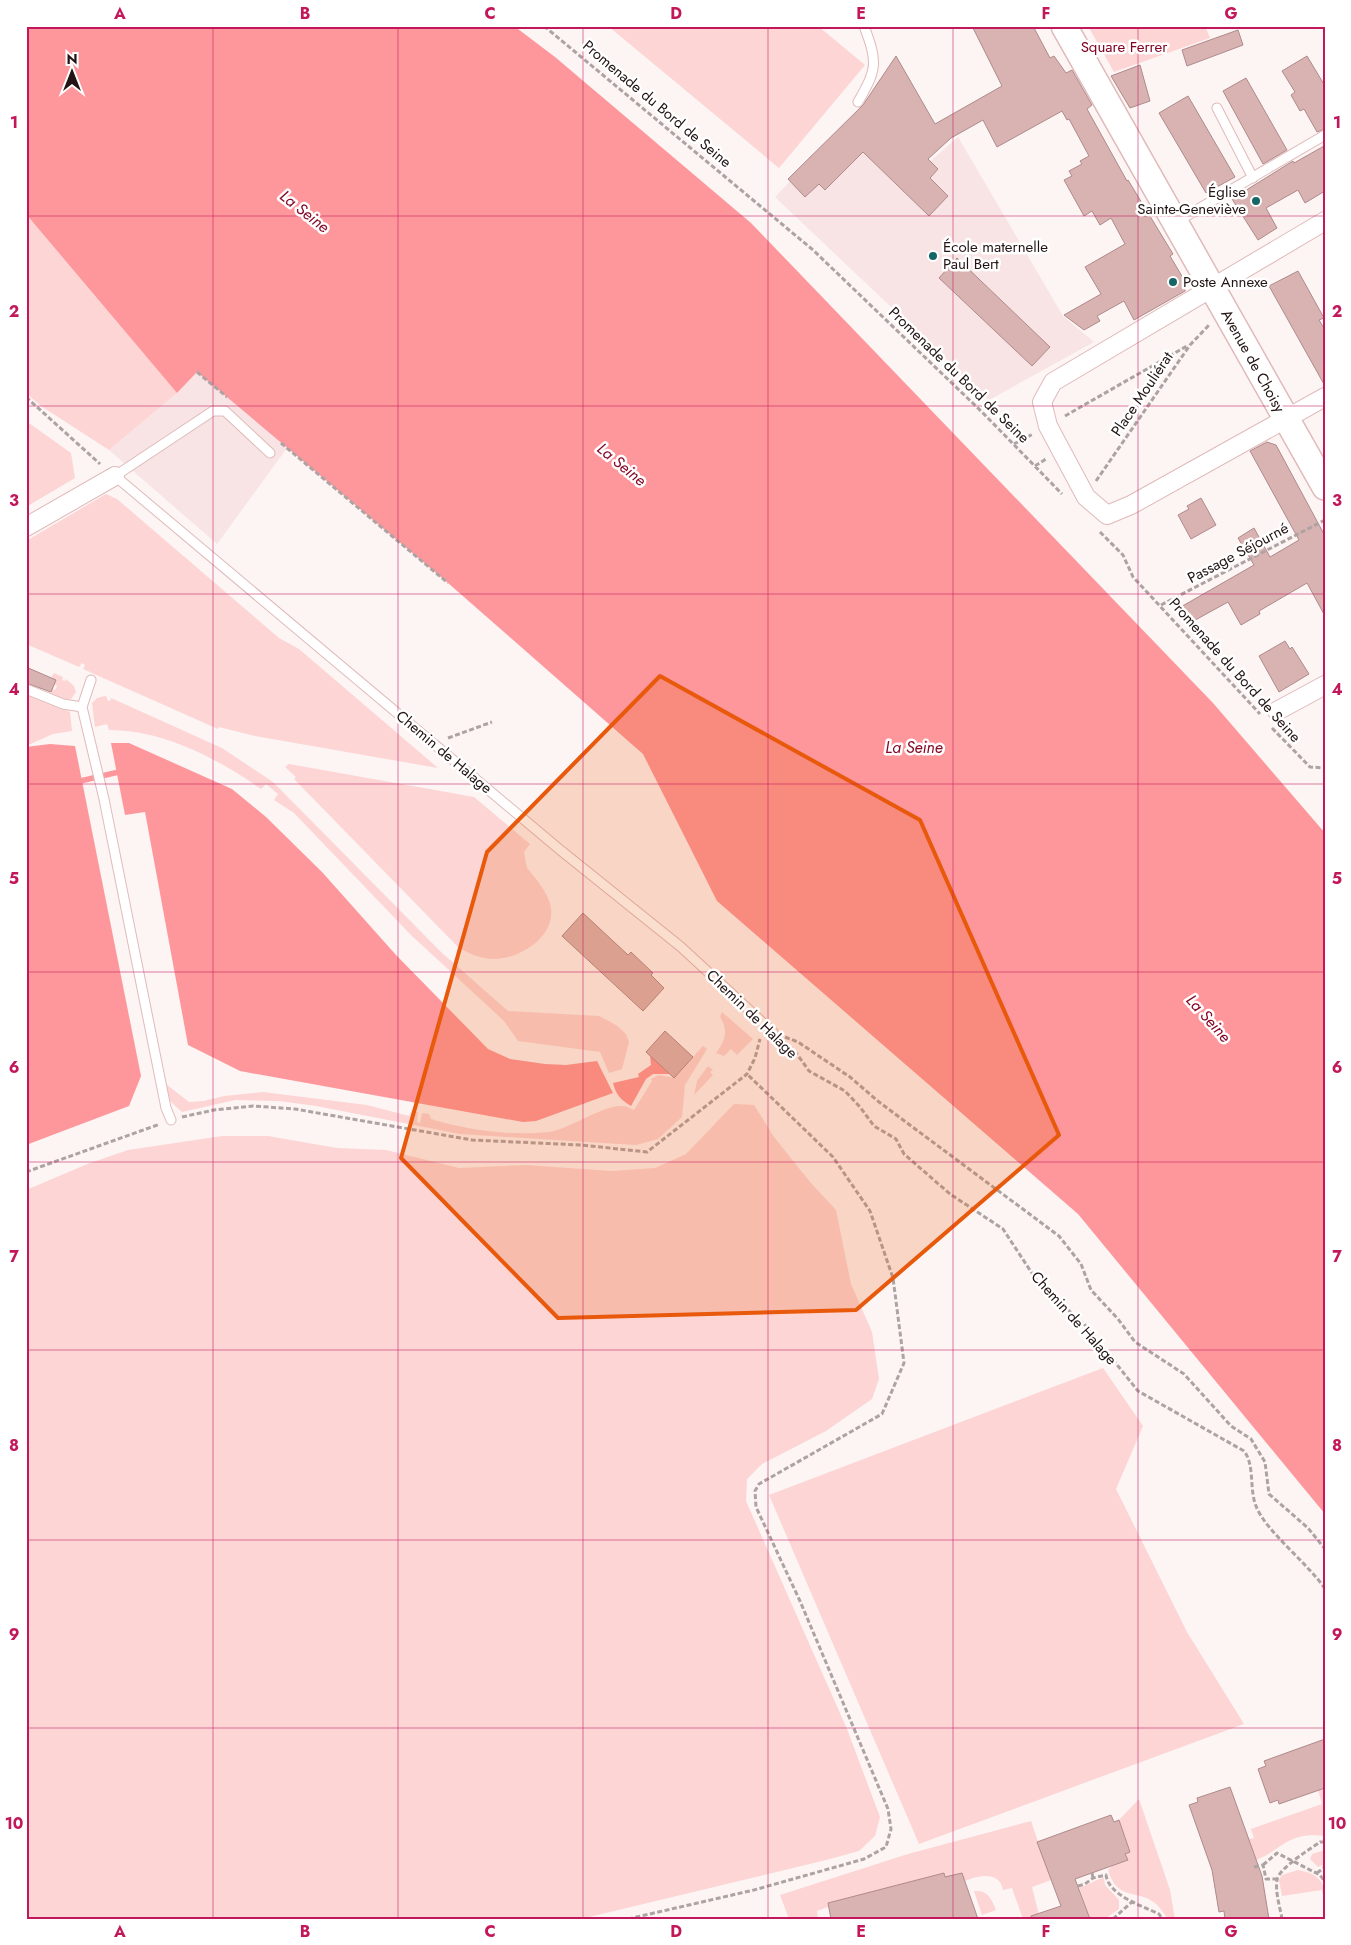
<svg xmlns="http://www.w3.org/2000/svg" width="1351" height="1945" viewBox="0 0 1351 1945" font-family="Jost,sans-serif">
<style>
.built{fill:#f8e4e4}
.green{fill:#fdd5d5}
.water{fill:#fe979b}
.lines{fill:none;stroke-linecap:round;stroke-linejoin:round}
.stream{stroke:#fe979b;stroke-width:5.5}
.building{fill:#d9b2b2;stroke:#af8a8b}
.service-casing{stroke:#e0baba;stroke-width:11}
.minor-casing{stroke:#e0baba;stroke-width:20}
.secondary-casing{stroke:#e0baba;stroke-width:28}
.path{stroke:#aea3a3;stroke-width:3;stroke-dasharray:5 2.5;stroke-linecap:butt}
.service{stroke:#fff;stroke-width:9}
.minor{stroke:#fff;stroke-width:18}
.secondary{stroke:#fff;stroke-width:25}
.marked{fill:#e8590c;fill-opacity:0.2;stroke:#e8590c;stroke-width:4;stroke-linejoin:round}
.grid{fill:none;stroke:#c2185b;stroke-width:1;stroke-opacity:0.55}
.poi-dot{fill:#166567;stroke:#fff;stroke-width:2}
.labels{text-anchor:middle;stroke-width:5;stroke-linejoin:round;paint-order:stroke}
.park-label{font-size:15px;fill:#820223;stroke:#fff}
.street-label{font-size:15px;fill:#221414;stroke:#fff}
.poi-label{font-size:15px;fill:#221414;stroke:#fff;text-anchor:start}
.water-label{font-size:16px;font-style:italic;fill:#860926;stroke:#fff}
.neatline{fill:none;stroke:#c2185b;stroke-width:2}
.grid-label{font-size:16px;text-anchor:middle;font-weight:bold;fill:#c2185b}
</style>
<rect width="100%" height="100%" fill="#fdf4f4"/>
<!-- built -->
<path class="built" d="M 843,126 L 918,172 L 958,137 L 1063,316 L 1094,342 L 989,400 L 775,197 Z
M 197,372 L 287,448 L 217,544 L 109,450 L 177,393 Z"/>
<!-- green -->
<path class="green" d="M 608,26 L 818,26 L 865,65 L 779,168 Z
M 1088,26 L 1205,26 L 1210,38 L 1114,72 Z
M 26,214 L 177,393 L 109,450 L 41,406 L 26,393 Z
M 26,421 L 71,453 L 75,478 L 26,507 Z
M 106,494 L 117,499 L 279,638 L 299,649 L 438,768 L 255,736 L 219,727 L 218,729 L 83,669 L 85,665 L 82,663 L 79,667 L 26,644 L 26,541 Z
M 54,673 L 63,677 L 62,680 L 65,681 L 66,679 L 74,686 L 76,692 L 71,699 L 65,700 L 50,695 L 52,689 L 55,690 L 57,686 L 54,684 L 56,680 L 51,678 Z
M 26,694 L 70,712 L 72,731 L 53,734 L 26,746 Z
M 105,696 L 107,697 L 107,700 L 110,701 L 111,698 L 222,748 L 273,782 L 441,952 L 508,1011 L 599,1016 L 616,1025 L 626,1034 L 629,1042 L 622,1069 L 609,1073 L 600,1052 L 518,1041 L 504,1021 L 411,935 L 294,813 L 274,800 L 278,794 L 266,784 L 261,789 C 217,758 163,730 109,730 L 107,724 L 95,727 L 92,703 L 97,698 Z
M 289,764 L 474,797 L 530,844 L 524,852 C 525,858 526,866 528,869 C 537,880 549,894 551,908 C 555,937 520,959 494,959 C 481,959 469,954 458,947 L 294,779 L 296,777 L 285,767 Z
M 722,1012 L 753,1039 L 737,1055 L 731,1049 L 724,1056 L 716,1053 C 725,1041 729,1031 720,1017 Z
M 703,1046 L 707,1049 L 685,1085 L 682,1117 L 658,1139 L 636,1145 L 460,1134 L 316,1106 L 279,1101 L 235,1100 L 182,1112 L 169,1100 L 166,1084 L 189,1102 L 204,1101 L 224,1096 L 263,1092 L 367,1105 L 409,1116 L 412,1110 L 418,1112 L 417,1122 L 420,1123 L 422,1113 L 429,1114 L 431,1119 C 467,1130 509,1136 548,1132 C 568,1130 604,1104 623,1106 C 626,1106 631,1109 634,1110 L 652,1081 L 651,1079 L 659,1075 L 674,1078 Z
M 708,1066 L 713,1070 L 710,1072 L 713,1075 L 694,1095 L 697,1081 Z
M 734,1104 L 754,1105 L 774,1137 L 810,1182 L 836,1210 L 851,1284 L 872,1332 L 879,1379 L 872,1399 L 826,1431 L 762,1464 L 747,1479 L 746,1501 L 847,1729 L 880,1817 L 875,1836 L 859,1851 L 826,1860 L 581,1919 L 26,1919 L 26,1190 L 90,1163 L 128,1150 L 222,1136 L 268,1136 L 337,1148 L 386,1150 L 459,1168 L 526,1165 L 611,1171 L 655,1168 L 686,1154 Z
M 1103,1368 L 1143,1426 L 1116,1489 L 1187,1632 L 1244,1724 L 919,1844 L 769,1495 Z
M 1325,1783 L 1325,1836 C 1287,1832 1285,1848 1256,1860 L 1249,1839 L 1254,1838 L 1251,1829 L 1322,1804 L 1318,1790 Z
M 1139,1799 L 1170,1890 L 1175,1919 L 1168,1919 C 1164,1914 1160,1907 1155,1903 C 1135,1888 1118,1902 1108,1870 L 1113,1865 L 1127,1860 L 1125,1854 L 1130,1851 L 1119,1820 Z
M 1031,1821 L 1051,1880 L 1032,1887 L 1040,1919 L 1023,1919 L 1012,1888 L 1003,1890 C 999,1870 978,1876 965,1881 L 961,1873 L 945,1877 L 944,1873 L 920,1879 L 911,1886 L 909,1882 L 890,1887 L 892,1897 L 882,1889 L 828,1903 L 828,1907 L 817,1911 L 818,1919 L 789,1919 L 780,1895 L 908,1854 Z
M 1325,1850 L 1325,1864 L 1318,1867 L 1310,1859 L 1312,1854 Z
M 1298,1870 C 1322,1875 1325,1882 1325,1906 L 1322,1890 L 1282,1896 L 1279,1880 L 1282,1875 Z
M 1104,1878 L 1105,1885 L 1119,1900 L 1119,1909 L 1105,1919 L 1090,1919 L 1079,1887 C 1089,1886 1095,1879 1104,1878 Z
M 974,1891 C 988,1890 991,1898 996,1910 L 982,1915 Z"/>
<!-- water -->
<path class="water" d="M 26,26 L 514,26 L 555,57 L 751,223 L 1213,703 L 1325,833 L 1325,1514 L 1078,1214 L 717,901 L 643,754 L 448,583 L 197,372 L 177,393 L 26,214 Z
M 111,743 L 129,743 L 232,789 L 266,817 L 322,872 L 396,955 L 488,1049 L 510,1059 L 545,1064 L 566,1065 L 597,1061 L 613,1093 L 536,1121 L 523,1122 L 240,1071 L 188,1045 L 145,812 L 125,815 Z
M 50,744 L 75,746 L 141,1076 L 129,1106 L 26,1145 L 26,747 Z
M 650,1055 L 670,1074 L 653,1074 L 646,1079 L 631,1106 C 621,1100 616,1095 613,1083 L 639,1077 L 638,1074 L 651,1065 Z"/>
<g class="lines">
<!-- stream -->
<path class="stream" d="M 76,782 L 123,771"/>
</g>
<!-- building -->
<path class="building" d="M 972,26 L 1033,26 L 1050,58 L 1054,56 L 1066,73 L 1072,70 L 1092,105 L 1087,109 L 1127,181 L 1128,180 L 1173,254 L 1170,256 L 1186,283 L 1185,291 L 1134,320 L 1124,301 L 1097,316 L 1100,321 L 1084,330 L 1064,315 L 1101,294 L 1085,267 L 1125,244 L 1111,218 L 1100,225 L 1092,211 L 1084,216 L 1064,180 L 1072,176 L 1069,171 L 1082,164 L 1080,161 L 1089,156 L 1069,119 L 1067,120 L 1062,111 L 997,147 L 983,120 L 951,138 L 928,159 L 938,169 L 930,178 L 948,196 L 929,216 L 863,152 L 825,190 L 819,184 L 805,197 L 788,179 L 863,105 L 896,56 L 935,124 L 1002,86 Z
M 1238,30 L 1243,45 L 1187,66 L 1182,50 Z
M 1307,56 L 1325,86 L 1325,129 L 1317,132 L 1304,109 L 1300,111 L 1291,95 L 1295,92 L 1282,71 Z
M 1140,65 L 1150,101 L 1130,108 L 1111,76 Z
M 1246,78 L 1287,150 L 1263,164 L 1223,91 Z
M 1188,96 L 1235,177 L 1206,193 L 1159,113 Z
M 1325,142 L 1325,191 L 1305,203 L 1298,190 L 1266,208 L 1277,228 L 1258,240 L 1232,199 L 1293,161 L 1294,163 L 1324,146 Z
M 957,258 L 1050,347 L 1032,366 L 939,278 Z
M 1298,271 L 1324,318 L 1319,320 L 1325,330 L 1325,386 L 1269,286 Z
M 1267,442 L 1276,445 L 1325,536 L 1325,616 L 1307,583 L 1259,611 L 1260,614 L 1241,625 L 1228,602 L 1188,624 L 1179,608 L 1254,565 L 1238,538 L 1254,528 L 1270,557 L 1299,540 L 1250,451 Z
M 1201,498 L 1216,525 L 1191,539 L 1178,515 L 1189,509 L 1187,506 Z
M 1285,641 L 1290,649 L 1292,647 L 1309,674 L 1279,692 L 1259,656 Z
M 26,667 L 56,680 L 51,692 L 26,683 Z
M 583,913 L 628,955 L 631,952 L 653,973 L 651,975 L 664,988 L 643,1011 L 562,936 Z
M 665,1031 L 693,1057 L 674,1078 L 646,1052 Z
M 1325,1739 L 1325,1788 L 1279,1804 L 1278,1800 L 1270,1803 L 1258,1769 L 1266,1766 L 1264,1761 Z
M 1230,1787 L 1262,1876 L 1269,1919 L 1225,1919 L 1224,1911 L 1219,1912 L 1212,1870 L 1189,1805 L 1198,1802 L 1197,1798 Z
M 1111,1815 L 1114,1822 L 1119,1820 L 1130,1852 L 1125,1854 L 1128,1860 L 1075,1879 L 1090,1919 L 1031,1919 L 1031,1916 L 1061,1906 L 1037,1842 Z
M 944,1873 L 945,1877 L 962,1873 L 978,1919 L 831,1919 L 828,1903 Z"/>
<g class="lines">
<!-- service casing -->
<g class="service-casing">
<path id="service" d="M 858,102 C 877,69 878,63 864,26
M 1217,108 L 1253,178
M 1176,222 L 1325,135
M 270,453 L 225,411 L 213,411 L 115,476 L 559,849 L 681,947 L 773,1032
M 91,680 L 82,707 L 104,799 L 166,1108 L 171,1120
M 26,689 L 63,704 L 82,707"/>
</g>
<!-- minor casing -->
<g class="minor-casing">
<path id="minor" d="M 1325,221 L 1053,382 L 1042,402 L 1048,426 L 1086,497 L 1107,515 L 1131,505 L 1325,397
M 26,527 L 115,476
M 1277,711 L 1325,685"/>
</g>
<!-- secondary casing -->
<g class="secondary-casing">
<path id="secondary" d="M 1064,26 L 1325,487"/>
</g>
<!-- path -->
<path class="path" d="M 544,26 L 813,250 L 982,412 L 1062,494
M 197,372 L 227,397
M 26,397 L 100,464
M 1065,416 L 1187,346
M 281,443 L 448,583
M 1014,444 L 1033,434
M 1035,466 L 1046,459
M 1096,481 L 1190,345 L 1210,324
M 1100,532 L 1123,555 L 1133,577 L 1260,714
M 1161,605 L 1325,520
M 1272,728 L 1310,767 L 1325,768
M 448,738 L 492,722
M 785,1037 L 798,1042 L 850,1077 L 879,1102 L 1059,1236 L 1081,1264 L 1091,1290 L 1118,1319 L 1135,1342 L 1184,1374 L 1231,1426 L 1251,1439 L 1265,1462 L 1269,1494 L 1308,1528 L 1325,1549
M 783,1041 L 797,1054 L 809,1071 L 845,1091 L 860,1107 L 874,1126 L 896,1139 L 904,1154 L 950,1194 L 1003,1229 L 1039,1284 L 1086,1326 L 1138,1391 L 1244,1451 C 1255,1465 1249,1489 1256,1506 C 1266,1532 1309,1564 1325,1589
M 182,1117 L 214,1110 L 253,1106 L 295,1109 L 472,1140 L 581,1145 L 647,1152 L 747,1074 L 755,1058 L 760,1039
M 26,1172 L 160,1124
M 1263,1865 L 1277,1853 L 1320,1875 L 1325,1882
M 1254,1867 L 1263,1865 L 1266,1879 L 1277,1879
M 1092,1873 L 1093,1878
M 1317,1873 L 1325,1867
M 1078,1886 L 1085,1884 L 1093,1878 L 1106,1875 C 1109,1896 1143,1906 1159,1914 L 1162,1919
M 628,1919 L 754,1890 L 864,1859 L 886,1847 L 891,1829 L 888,1809 L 800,1601 L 756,1507 L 755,1491 L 759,1484 L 882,1414 L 904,1363 L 893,1278 L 870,1211 L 833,1157 L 747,1074
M 1113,1919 L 1133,1901
M 1282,1919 C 1280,1907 1275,1892 1277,1880 C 1278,1869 1310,1849 1320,1842 L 1325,1842"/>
<!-- service -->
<use href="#service" class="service"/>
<!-- minor -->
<use href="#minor" class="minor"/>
<!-- secondary -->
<use href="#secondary" class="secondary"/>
</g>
<!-- marked area -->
<path class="marked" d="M 660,676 L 920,820 L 1059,1135 L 856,1310 L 558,1318 L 401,1158 L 487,852 Z"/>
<!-- grid -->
<path class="grid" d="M 213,26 L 213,1919M 398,26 L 398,1919M 583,26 L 583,1919M 768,26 L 768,1919M 953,26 L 953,1919M 1138,26 L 1138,1919M 26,216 L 1325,216M 26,406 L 1325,406M 26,594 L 1325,594M 26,784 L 1325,784M 26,972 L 1325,972M 26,1162 L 1325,1162M 26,1350 L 1325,1350M 26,1540 L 1325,1540M 26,1728 L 1325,1728"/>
<!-- markers -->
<g class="poi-dot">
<circle cx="1256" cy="201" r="5"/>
<circle cx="933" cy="256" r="5"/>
<circle cx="1173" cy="282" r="5"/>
</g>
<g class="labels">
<!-- park labels -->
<g class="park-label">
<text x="1124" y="52">Square Ferrer</text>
</g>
<!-- street labels -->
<g class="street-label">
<text transform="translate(657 104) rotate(40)" y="5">Promenade du Bord de Seine</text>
<text transform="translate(1253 361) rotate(61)" y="5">Avenue de Choisy</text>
<text transform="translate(959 375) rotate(44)" y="5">Promenade du Bord de Seine</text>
<text transform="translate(1142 394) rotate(-56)" y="5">Place Mouliérat</text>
<text transform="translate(1238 553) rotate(-28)" y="5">Passage Séjourné</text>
<text transform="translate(1235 670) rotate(48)" y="5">Promenade du Bord de Seine</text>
<text transform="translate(444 752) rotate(40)" y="5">Chemin de Halage</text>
<text transform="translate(752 1014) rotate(44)" y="5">Chemin de Halage</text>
<text transform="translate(1074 1318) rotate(48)" y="5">Chemin de Halage</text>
</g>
<!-- poi labels -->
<g class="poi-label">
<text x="1246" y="197" text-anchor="end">Église<tspan x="1246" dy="17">Sainte-Geneviève</tspan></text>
<text x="943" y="252">École maternelle<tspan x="943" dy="17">Paul Bert</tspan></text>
<text x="1183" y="287">Poste Annexe</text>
</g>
<!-- water labels -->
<g class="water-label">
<text transform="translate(305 211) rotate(38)" y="6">La Seine</text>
<text transform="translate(622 464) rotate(39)" y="6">La Seine</text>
<text x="914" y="753">La Seine</text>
<text transform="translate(1209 1018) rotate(48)" y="6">La Seine</text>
</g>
</g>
<!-- border -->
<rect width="1351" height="1945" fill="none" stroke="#ffffff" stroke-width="55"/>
<!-- north arrow -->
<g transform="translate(72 72)" stroke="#ffffff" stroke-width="4" paint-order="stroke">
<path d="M0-4L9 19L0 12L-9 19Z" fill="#221414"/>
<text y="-8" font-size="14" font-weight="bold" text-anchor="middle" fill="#221414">N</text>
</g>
<rect x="28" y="28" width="1296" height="1890" class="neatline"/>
<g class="grid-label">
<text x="120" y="19">A</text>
<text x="305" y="19">B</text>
<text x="490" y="19">C</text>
<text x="676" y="19">D</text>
<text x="861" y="19">E</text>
<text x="1046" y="19">F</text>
<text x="1231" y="19">G</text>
<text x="14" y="128">1</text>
<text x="1337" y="128">1</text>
<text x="14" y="317">2</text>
<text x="1337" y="317">2</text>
<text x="14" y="506">3</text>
<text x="1337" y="506">3</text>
<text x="14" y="695">4</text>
<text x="1337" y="695">4</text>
<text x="14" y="884">5</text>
<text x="1337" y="884">5</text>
<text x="14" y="1073">6</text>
<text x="1337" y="1073">6</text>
<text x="14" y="1262">7</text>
<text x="1337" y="1262">7</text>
<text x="14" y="1451">8</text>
<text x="1337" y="1451">8</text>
<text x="14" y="1640">9</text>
<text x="1337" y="1640">9</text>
<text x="14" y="1829">10</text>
<text x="1337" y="1829">10</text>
<text x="120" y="1937">A</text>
<text x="305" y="1937">B</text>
<text x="490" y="1937">C</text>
<text x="676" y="1937">D</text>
<text x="861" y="1937">E</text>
<text x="1046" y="1937">F</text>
<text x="1231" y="1937">G</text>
</g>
</svg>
